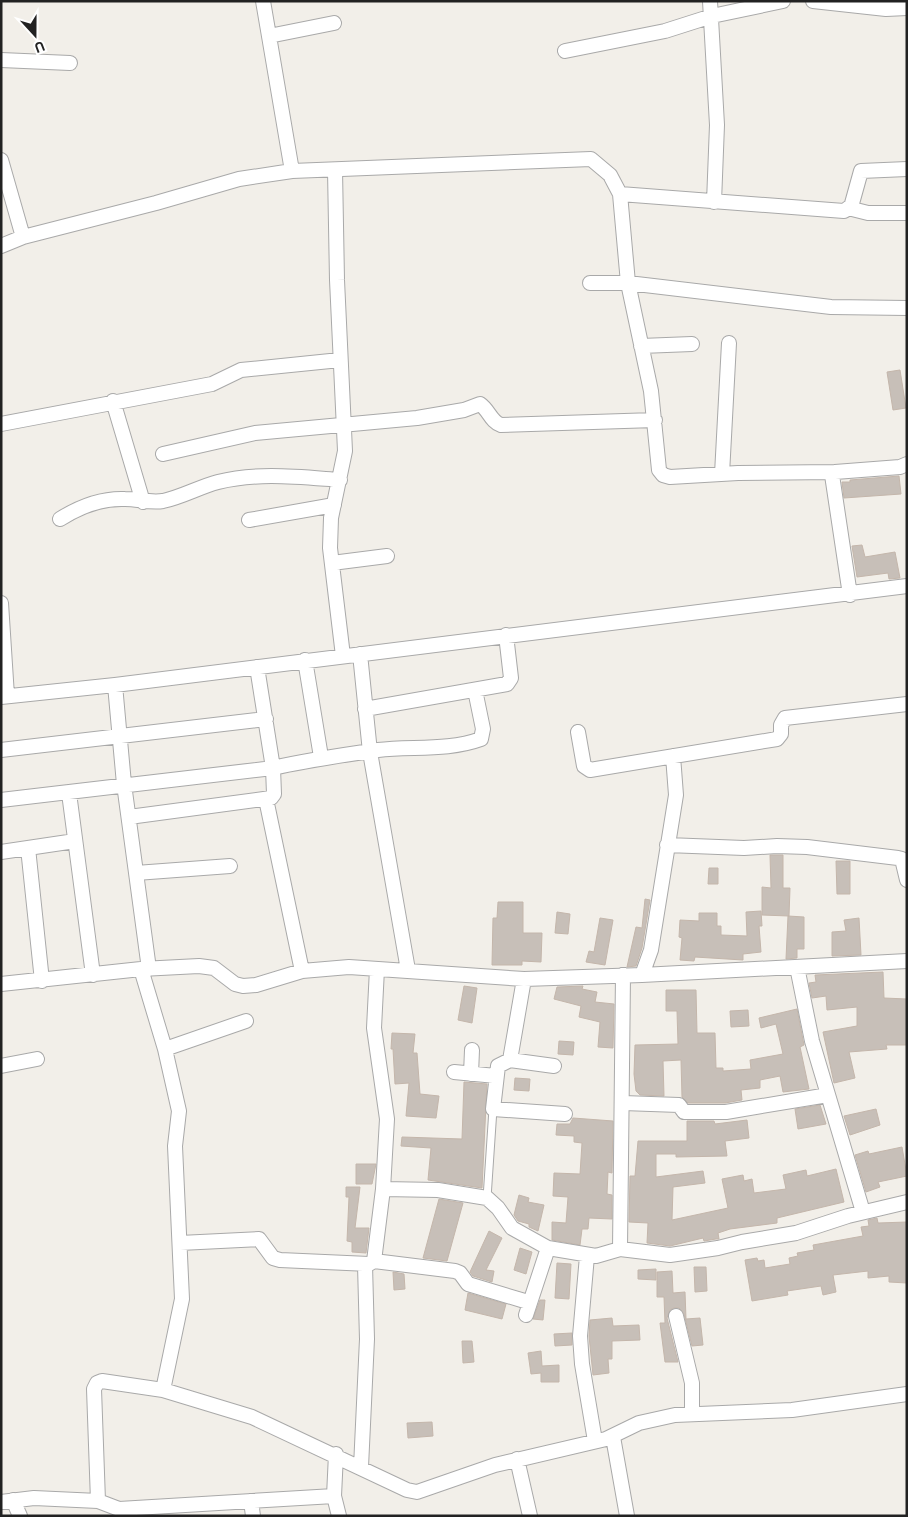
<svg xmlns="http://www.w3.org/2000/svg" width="908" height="1517" viewBox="0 0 908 1517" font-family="Ubuntu,sans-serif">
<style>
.building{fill:#c7bfb8;stroke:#c4b6ab}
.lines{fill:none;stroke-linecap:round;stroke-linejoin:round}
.service-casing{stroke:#a9a9a9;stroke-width:9}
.minor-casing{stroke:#a9a9a9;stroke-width:16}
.service{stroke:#fff;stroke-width:7}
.minor{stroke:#fff;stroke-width:14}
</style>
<rect width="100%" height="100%" fill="#f2efe9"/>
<!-- building -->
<path class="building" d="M 900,370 L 906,408 L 893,410 L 887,372 Z
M 899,476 L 901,494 L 844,498 L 842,482 L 850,482 L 850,480 Z
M 862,545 L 865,557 L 895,552 L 900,578 L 889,579 L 888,573 L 857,577 L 852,546 Z
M 770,855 L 783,855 L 783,888 L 790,888 L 789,916 L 762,915 L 762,887 L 771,888 Z
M 836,861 L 850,861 L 850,894 L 837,894 Z
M 709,868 L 718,868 L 718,884 L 708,884 Z
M 645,899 L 650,900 L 642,948 L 636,966 L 627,967 L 636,927 L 642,928 Z
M 498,902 L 523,902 L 523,933 L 542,933 L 541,962 L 522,961 L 522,965 L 492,965 L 493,918 L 497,918 Z
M 761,911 L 762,926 L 759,926 L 761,952 L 743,954 L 743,960 L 695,957 L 694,961 L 680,960 L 682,938 L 679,937 L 680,920 L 699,921 L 699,913 L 717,913 L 717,926 L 721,926 L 721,935 L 747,936 L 746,912 Z
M 557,912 L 570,914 L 568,934 L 555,933 Z
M 788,916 L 804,917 L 804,949 L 797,949 L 797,958 L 786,959 Z
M 600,918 L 613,920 L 605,965 L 586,962 L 589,951 L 594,952 Z
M 859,918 L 861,955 L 832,956 L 832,932 L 846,931 L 844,920 Z
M 883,972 L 884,998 L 907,999 L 907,1045 L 886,1045 L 887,1049 L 849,1052 L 855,1078 L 834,1083 L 823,1032 L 857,1026 L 857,1007 L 827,1010 L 826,996 L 812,998 L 809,983 L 816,982 L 815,975 Z
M 464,986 L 477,988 L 472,1023 L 458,1020 Z
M 583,986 L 582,989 L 597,992 L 595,1002 L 614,1004 L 613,1048 L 598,1047 L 600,1022 L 579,1017 L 581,1006 L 554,999 L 557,987 Z
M 666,990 L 696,990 L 697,1033 L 715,1033 L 716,1068 L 723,1068 L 723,1071 L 751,1069 L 750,1060 L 783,1054 L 776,1024 L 761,1028 L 759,1018 L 797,1009 L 804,1045 L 800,1047 L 809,1089 L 783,1092 L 780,1076 L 760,1080 L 760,1088 L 741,1090 L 742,1100 L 725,1103 L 688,1103 L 682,1097 L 681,1060 L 663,1061 L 664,1096 L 640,1095 L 636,1091 L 634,1074 L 635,1045 L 678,1044 L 677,1011 L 666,1011 Z
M 748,1010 L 749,1026 L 731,1027 L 730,1011 Z
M 392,1033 L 415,1034 L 413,1053 L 417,1053 L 420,1094 L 439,1096 L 436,1118 L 406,1116 L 409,1083 L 395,1084 L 393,1049 L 391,1049 Z
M 559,1041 L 574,1042 L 573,1055 L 558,1054 Z
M 515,1078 L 530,1079 L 529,1091 L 514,1090 Z
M 464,1082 L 487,1084 L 482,1188 L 428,1180 L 431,1148 L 401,1146 L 402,1137 L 462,1139 Z
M 820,1105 L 826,1124 L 798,1129 L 795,1109 Z
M 876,1109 L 880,1125 L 850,1135 L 844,1116 Z
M 573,1118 L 613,1121 L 612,1173 L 608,1172 L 607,1194 L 612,1195 L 612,1219 L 589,1218 L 588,1229 L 582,1229 L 580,1245 L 552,1240 L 552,1222 L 566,1223 L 568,1197 L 553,1196 L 554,1173 L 580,1174 L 582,1143 L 574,1142 L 574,1136 L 556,1135 L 557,1124 L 570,1124 Z
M 747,1120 L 749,1138 L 725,1141 L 727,1156 L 676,1157 L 676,1154 L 656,1154 L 656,1177 L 703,1171 L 705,1183 L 673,1187 L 672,1220 L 728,1208 L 722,1179 L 743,1175 L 744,1181 L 752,1179 L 754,1193 L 786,1189 L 783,1175 L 806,1170 L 807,1176 L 836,1169 L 844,1202 L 777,1218 L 777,1223 L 730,1229 L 718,1233 L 719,1239 L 716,1239 L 704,1241 L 703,1238 L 670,1246 L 647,1243 L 648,1223 L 629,1222 L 630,1176 L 635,1176 L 638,1141 L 687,1141 L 687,1121 L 714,1121 L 715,1124 Z
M 902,1147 L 907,1176 L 878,1182 L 880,1187 L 866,1192 L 855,1155 L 868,1151 L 869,1154 Z
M 356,1164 L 376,1164 L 372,1184 L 356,1184 Z
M 346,1187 L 360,1187 L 355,1228 L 369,1228 L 366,1253 L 352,1252 L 352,1242 L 347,1241 L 349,1197 L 346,1197 Z
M 519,1195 L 529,1198 L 528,1202 L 544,1205 L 538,1231 L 529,1227 L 529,1224 L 518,1221 L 514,1215 Z
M 439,1199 L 463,1203 L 447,1261 L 423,1258 Z
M 877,1218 L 878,1223 L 907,1222 L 907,1283 L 889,1282 L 889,1276 L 868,1278 L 868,1271 L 833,1275 L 836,1292 L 823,1295 L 821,1286 L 787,1291 L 788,1295 L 752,1301 L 745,1260 L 757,1258 L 758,1261 L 764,1260 L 765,1268 L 790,1264 L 789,1258 L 798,1256 L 797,1253 L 814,1250 L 813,1245 L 863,1236 L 861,1227 L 869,1226 L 868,1220 Z
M 489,1231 L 502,1238 L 486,1270 L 494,1271 L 492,1282 L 473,1276 L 470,1272 Z
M 520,1248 L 532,1252 L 526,1274 L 514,1270 Z
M 557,1263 L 571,1264 L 569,1299 L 555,1298 Z
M 694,1267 L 706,1267 L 707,1291 L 695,1292 Z
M 656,1269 L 656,1280 L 638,1279 L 638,1270 Z
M 672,1271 L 673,1293 L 685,1292 L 686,1319 L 700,1318 L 703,1345 L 692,1346 L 684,1314 L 679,1308 L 674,1308 L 670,1310 L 667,1318 L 678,1362 L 665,1362 L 660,1323 L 665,1323 L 664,1297 L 657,1297 L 657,1272 Z
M 393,1272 L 404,1274 L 405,1289 L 394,1290 Z
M 468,1293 L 506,1304 L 502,1319 L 465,1310 Z
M 540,1300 L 545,1300 L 543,1320 L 533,1319 Z
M 612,1318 L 613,1326 L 639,1325 L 640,1340 L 612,1341 L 612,1359 L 608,1359 L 609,1373 L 593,1375 L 589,1336 L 590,1320 Z
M 572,1333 L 572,1345 L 555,1346 L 554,1334 Z
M 462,1341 L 472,1341 L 474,1362 L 463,1363 Z
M 541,1351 L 542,1366 L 559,1365 L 559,1382 L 541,1382 L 541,1373 L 531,1374 L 528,1353 Z
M 432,1422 L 433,1436 L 408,1438 L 407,1423 Z"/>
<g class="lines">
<!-- service casing -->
<g class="service-casing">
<path id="service" d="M 487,1198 L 493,1109"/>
</g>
<!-- minor casing -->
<g class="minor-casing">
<path id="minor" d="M 263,1 L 292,171
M 710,1 L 717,125 L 714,202
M 813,1 L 886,9 L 907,8
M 269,36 L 334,23
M 565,51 L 665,31 L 712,16 L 783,1
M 1,60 L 70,63
M 1,160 L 23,237
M 335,170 L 337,280 L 345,451 L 331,518 L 330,548 L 343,656
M 620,194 L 844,211 L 851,207 L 861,171 L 907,169
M 848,208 L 868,213 L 907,213
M 1,246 L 23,237 L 156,203 L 239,179 L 292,171 L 591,159 L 610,175 L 620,194 L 628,283 L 651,391 L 659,470 L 663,475 L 670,477 L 738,473 L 835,472
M 590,283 L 628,283 L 831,307 L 907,308
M 641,346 L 692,344
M 113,401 L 143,502
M 1,424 L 212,384 L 241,370 L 340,360
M 163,454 L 255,433 L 417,418 L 464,410 L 480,404 C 489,410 491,422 501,425 L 655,420
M 722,474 L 729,343
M 60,519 C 79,507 102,498 125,499 C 138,499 150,503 163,501 C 182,497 199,487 218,482 C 258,472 299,477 340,480
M 249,520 L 334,505
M 332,563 L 387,556
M 850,595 L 832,475 L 835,472 L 900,467 L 907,464
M 1,603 L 7,696
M 360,654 L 370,752 L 408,970
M 305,660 L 321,757
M 115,685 L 124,784 L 149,969
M 1,697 L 115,685 L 907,586
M 365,709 L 507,684 L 511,678 L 506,635
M 578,732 L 584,766 L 590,770 L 777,739 L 781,734 L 781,725 L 785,718 L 907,704
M 1,750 L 266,719
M 69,793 L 93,975
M 266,799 L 302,971
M 1,800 L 273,768 L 257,667
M 129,817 L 271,798 L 274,794 L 273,768 C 308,760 343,755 378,750 C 412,746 448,751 481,739 L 483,729 L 475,690
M 667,845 L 744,848 L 777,846 L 807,847 L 898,858 L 902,859 L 907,880
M 28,848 L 42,981
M 1,852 L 75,841
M 136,873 L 230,866
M 797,967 L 812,1041 L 863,1212
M 141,969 L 165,1049 L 179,1111 L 175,1146 L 182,1299 L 163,1390
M 377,969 L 374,1028 L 387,1119 L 383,1189 L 438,1190 L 487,1198 L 498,1208 L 512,1228 L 548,1248 L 596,1256 L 620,1249 L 670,1255 L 718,1248 L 742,1242 L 796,1233 L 848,1216 L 907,1202
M 642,975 L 651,950 L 676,795 L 673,756
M 524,979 L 510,1060 L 554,1066
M 1,984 L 141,969 L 199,966 L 214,968 L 235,984 L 243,986 L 256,985 L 302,971 L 349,967 L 524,979 L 642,975 L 907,961
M 165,1049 L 246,1021
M 510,1060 L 498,1066 L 493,1109 L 565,1114
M 1,1066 L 37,1059
M 454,1072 L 496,1076
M 471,1074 L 472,1050
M 623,1103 L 679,1105 L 684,1112 L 726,1112 L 828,1095
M 180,1243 L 259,1239 L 273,1258 L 280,1260 L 369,1264 L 374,1261 L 383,1189
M 620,1249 L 623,975
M 587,1256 L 580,1336 L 582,1364 L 595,1441
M 374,1261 L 455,1271 L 460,1273 L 468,1284 L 528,1302
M 526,1315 L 548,1248
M 676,1316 L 692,1383 L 692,1414
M 613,1437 L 627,1516
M 517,1459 L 530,1516
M 361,1467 L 367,1339 L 365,1265
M 334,1496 L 336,1454
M 13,1500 L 20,1516
M 98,1501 L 119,1509 L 334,1496 L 339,1516
M 251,1501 L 253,1516
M 1,1502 L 34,1498 L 98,1501 L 94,1389 L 97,1383 L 102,1381 L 163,1390 L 252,1417 L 407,1490 L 417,1492 L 495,1465 L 606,1439 L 639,1423 L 675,1415 L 792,1410 L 907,1394"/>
</g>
<!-- service -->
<use href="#service" class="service"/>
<!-- minor -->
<use href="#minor" class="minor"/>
</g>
<!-- border -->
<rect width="908" height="1517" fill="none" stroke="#222222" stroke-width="5"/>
<!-- north arrow -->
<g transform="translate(35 35) rotate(159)" stroke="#ffffff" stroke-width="4" paint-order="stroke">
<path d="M0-4L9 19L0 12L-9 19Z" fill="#222222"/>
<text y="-8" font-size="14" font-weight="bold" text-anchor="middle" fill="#222222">U</text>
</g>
</svg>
